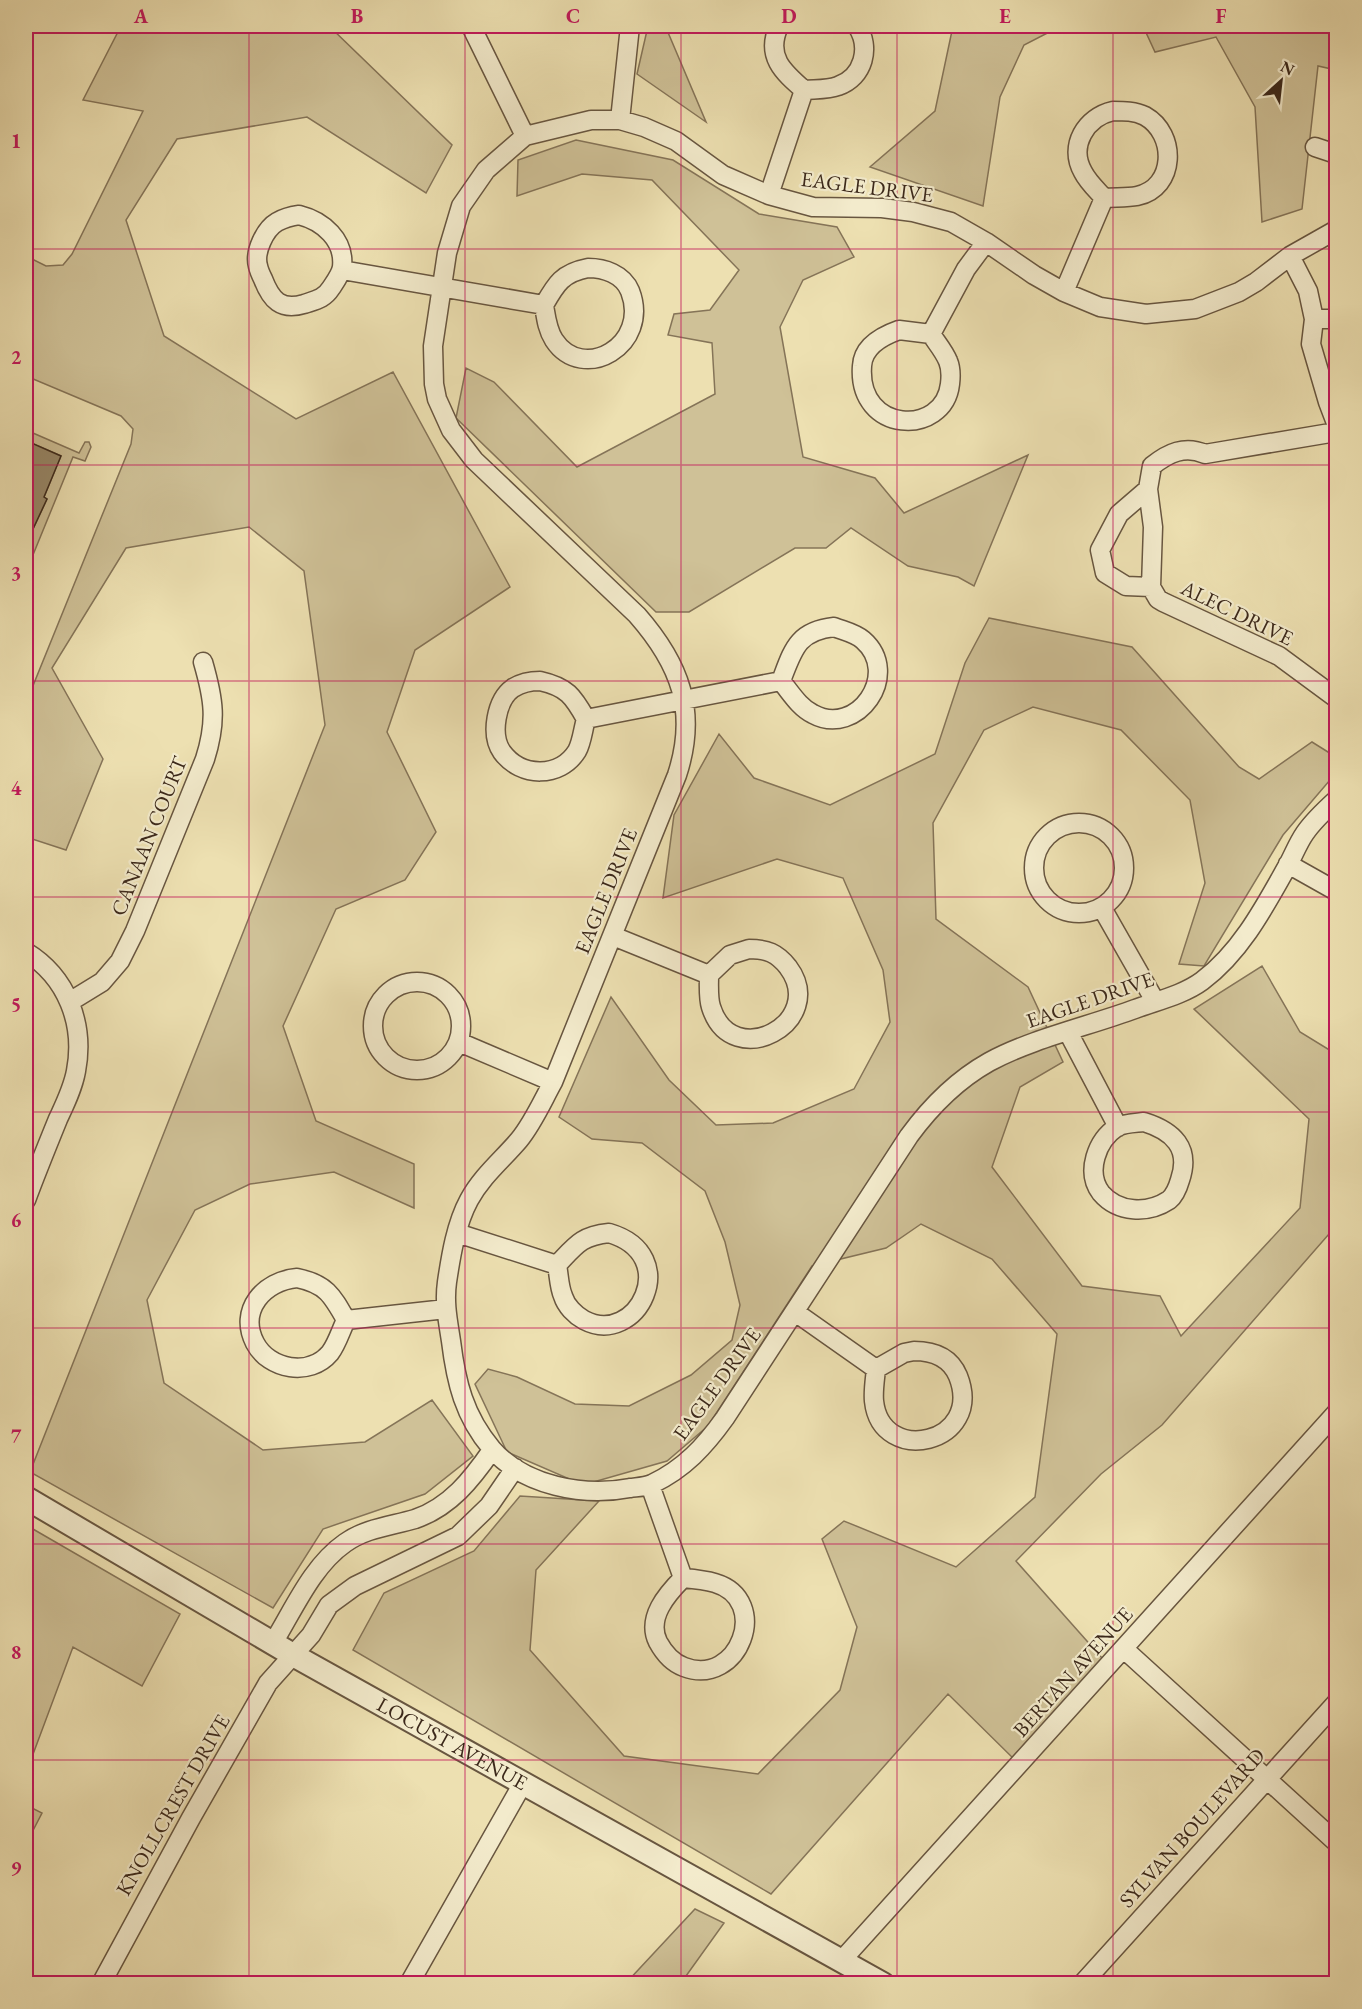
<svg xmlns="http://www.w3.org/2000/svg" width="1362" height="2009" viewBox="0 0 1362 2009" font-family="'EB Garamond',serif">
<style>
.green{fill:#cfc197;stroke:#857458;stroke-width:1.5}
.building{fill:#988869;stroke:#3b281a;stroke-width:1.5}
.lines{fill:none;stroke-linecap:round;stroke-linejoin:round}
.minor-casing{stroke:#685640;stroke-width:21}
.tertiary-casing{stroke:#685640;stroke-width:26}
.minor{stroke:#f3ebcc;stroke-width:18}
.tertiary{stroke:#f3ebcc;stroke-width:22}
.grid{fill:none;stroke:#c2185b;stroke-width:1.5;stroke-opacity:0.55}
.labels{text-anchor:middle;stroke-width:4.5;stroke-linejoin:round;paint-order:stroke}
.street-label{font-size:21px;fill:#3b281a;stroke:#f3ebcc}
.neatline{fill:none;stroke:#c2185b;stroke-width:2}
.grid-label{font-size:20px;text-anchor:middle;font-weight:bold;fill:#c2185b}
</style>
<rect width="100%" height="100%" fill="#ede0b1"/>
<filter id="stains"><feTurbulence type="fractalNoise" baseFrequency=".00333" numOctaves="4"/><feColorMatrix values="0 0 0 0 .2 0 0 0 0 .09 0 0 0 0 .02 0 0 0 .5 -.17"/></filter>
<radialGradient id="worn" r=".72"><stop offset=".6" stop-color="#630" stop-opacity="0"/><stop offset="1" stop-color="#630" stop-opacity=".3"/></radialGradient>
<!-- green -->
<path class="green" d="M 121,26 L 329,26 L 452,145 L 426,193 L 307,117 L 177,139 L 126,220 L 164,336 L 296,419 L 393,372 L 510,587 L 415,650 L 387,732 L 436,832 L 405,880 L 336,909 L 283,1026 L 316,1121 L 414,1164 L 414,1208 L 334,1172 L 250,1184 L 195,1210 L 147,1300 L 164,1383 L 263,1450 L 365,1442 L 432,1400 L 473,1456 L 425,1494 L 323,1529 L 273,1608 L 30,1472 L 325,725 L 304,571 L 249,527 L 126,548 L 52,668 L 103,759 L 66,850 L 26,837 L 26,703 L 131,444 L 133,429 L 121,416 L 26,376 L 26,256 L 46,266 L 63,265 L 72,254 L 143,111 L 83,100 Z
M 648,26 L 669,26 L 667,30 L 706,122 L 637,74 Z
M 953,26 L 1061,26 L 1024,45 L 1000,97 L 983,206 L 870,167 L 935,111 Z
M 1143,26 L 1336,26 L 1336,70 L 1318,66 L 1302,209 L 1262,222 L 1255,107 L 1216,37 L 1155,52 Z
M 576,140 L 673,160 L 759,214 L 837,227 L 854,257 L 803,280 L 780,327 L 803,457 L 875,478 L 904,513 L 1028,455 L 974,586 L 958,577 L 908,566 L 851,528 L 826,548 L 795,548 L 689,612 L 656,612 L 456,418 L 466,368 L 494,382 L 577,467 L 715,394 L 712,343 L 668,335 L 674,314 L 710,310 L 739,270 L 652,180 L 582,174 L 517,196 L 518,160 Z
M 26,430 L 79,453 L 85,442 L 89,442 L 91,447 L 85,461 L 73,457 L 26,572 L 26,544 L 47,499 L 44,497 L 61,456 L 29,442 L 30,440 L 26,438 Z
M 989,618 L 1132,647 L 1239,767 L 1259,779 L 1312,742 L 1336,757 L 1336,773 L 1283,835 L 1204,966 L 1179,964 L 1205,883 L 1190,800 L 1121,730 L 1033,707 L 984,730 L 933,823 L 936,919 L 1028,987 L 1063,1062 L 1020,1087 L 992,1167 L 1082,1286 L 1160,1296 L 1181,1336 L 1300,1208 L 1309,1119 L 1194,1009 L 1262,966 L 1300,1032 L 1336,1054 L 1336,1226 L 1162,1425 L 1101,1474 L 1016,1561 L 1110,1667 L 1021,1766 L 948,1694 L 771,1894 L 353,1650 L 384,1593 L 474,1551 L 520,1496 L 599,1501 L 536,1570 L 530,1650 L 624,1756 L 758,1774 L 840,1690 L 857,1627 L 822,1539 L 844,1521 L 956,1567 L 1035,1497 L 1057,1334 L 992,1259 L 921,1224 L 886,1248 L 812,1266 L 708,1426 L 667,1461 L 583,1485 L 507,1452 L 475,1384 L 488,1369 L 517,1377 L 575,1404 L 629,1406 L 691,1375 L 732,1340 L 740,1305 L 725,1242 L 705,1191 L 642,1143 L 592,1139 L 559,1117 L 611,997 L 669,1080 L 716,1125 L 773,1123 L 854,1089 L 890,1022 L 883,970 L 843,878 L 777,859 L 663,898 L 674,815 L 719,734 L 754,778 L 830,805 L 935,754 L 965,663 Z
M 26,1525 L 180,1614 L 142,1686 L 73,1647 L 26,1773 Z
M 26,1805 L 42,1813 L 26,1844 Z
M 695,1909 L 724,1923 L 681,1983 L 626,1983 Z"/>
<!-- building -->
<path class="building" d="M 26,438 L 30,440 L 29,442 L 61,456 L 44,497 L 47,499 L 26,544 Z"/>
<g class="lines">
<!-- minor casing -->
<g class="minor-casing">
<path id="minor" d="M 471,26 L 525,136
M 779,26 C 765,56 783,72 804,90 C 815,89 828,90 838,86 C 864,77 871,47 857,26
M 1113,111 C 1124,111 1135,111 1145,116 C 1177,134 1176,188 1137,196 C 1127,198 1114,197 1104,198 C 1097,190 1088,182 1083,172 C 1068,146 1086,117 1113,111 Z
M 620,120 L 630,26
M 1315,147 L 1336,154
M 769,195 L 804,90
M 299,215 C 323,221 345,240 342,267 C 341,274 335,282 331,288 C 324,299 316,300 304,304 C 281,311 271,300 263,279 C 261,275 259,271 258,266 C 254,252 265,229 277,222 C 284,218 292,216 299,215 Z
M 1336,230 L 1290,256 L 1256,282 L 1239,292 L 1195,309 L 1146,314 L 1100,307 L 1064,292 L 1034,275 L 986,242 L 951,222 L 913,212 L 882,208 L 813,207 L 769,195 L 723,175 L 676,141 L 644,127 L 620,120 L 591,120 L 525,136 L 486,170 L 461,206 L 447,253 L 433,346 L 434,384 L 437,399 L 451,430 L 474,460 L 637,615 C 680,664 698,711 677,775 L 553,1082 C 542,1102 533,1123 519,1140 C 502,1160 482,1176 469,1200 C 456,1224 451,1255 447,1282 C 444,1303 448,1321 451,1341 C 456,1382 464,1416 492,1449 C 524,1486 584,1497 630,1488 C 637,1487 645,1487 652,1484 C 684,1469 705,1446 725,1418 L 909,1136 C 931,1106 957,1080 989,1062 C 1031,1039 1089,1026 1135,1009 C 1156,1001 1183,995 1202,981 C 1241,952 1265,906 1288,865 C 1294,854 1298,843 1305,833 C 1314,820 1325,810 1336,800
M 1290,256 L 1308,291 L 1314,319 L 1311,344 L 1328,402 L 1336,423
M 588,268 C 604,268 623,274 630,291 C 651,345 583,384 554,340 C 547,329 546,317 544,305 C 556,284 562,273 588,268 Z
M 342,270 L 544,305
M 1064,292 L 1104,198
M 1314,319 L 1336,319
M 899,330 L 931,334 C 936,342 944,351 948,361 C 951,368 951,376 950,384 C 944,437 857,434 862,366 C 863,346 882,336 899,330 Z
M 931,334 L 966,269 L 986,242
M 1148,489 L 1119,514 L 1100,550 L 1105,573 L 1126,586 L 1151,587 L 1158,599 L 1163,602 L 1279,656 L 1336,698
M 1151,587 L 1153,527 L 1148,489 L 1152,466 C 1168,453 1185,445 1205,454 L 1336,432
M 834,627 C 844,631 855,633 863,640 C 902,674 857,738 813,714 C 799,707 791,693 781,681 C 793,650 797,631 834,627 Z
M 540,681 C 567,687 573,696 586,719 C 583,729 582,742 577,751 C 560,778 521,778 502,752 C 490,735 496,700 513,688 C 521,683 531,681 540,681 Z
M 586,719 L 781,681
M1034 868a45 45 0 1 1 90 0a45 45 0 1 1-90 0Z
M 1288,864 L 1336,891
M 1102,908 L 1155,1001
M 613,936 L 709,975
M 749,949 C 767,949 777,953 788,967 C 829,1022 732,1074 711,1007 C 708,998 709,985 709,975 L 730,955 Z
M 26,952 C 67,977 85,1024 76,1071 C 73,1088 65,1104 58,1119 C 47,1146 36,1173 26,1200
M373 1026a44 44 0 1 1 88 0a44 44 0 1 1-88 0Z
M 71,1001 L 102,982 L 120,961 L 135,931 L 205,759 C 217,721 214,700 203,662
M 1068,1032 L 1118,1127
M 459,1042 L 553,1082
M 1144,1122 C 1173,1131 1191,1148 1180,1180 C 1178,1187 1175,1195 1169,1200 C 1148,1214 1118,1213 1101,1193 C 1085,1172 1097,1140 1117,1127 C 1124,1123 1137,1123 1144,1122 Z
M 457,1233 L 557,1265
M 609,1233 C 684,1255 637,1348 584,1320 C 575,1315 566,1306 563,1296 C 559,1287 559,1275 557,1265 C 576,1245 581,1236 609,1233 Z
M 297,1278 C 326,1284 332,1295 346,1320 C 341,1330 337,1344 330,1353 C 310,1377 269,1370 255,1343 C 238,1310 264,1281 297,1278 Z
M 795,1312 L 876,1369
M 346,1320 L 446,1309
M 914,1351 C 933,1351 950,1357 958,1376 C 985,1444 881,1467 874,1401 C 873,1391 875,1379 876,1369 L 904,1353 Z
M 650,1485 L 683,1578
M 683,1578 C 694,1579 705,1580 715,1583 C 772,1600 739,1688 684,1667 C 673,1663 664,1653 658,1642 C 646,1618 667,1594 683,1578 Z
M 273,1643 C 294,1609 312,1566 345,1543 C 366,1528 391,1526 415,1519 C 450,1507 472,1479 492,1450
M 1124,1649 L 1336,1842
M 842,1960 L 1336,1413
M 101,1984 L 191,1818 L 268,1683 L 311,1635 L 329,1605 L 355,1586 L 458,1536 L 489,1506 L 515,1468
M 409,1984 L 523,1783
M 1082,1984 L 1336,1703"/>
</g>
<!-- tertiary casing -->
<g class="tertiary-casing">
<g id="tertiary">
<path id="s1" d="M 26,1498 L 293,1655 L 883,1984"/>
</g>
</g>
<!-- minor -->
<use href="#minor" class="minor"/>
<!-- tertiary -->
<use href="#tertiary" class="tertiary"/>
</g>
<!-- grid -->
<path class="grid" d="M 249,26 L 249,1984M 465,26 L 465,1984M 681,26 L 681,1984M 897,26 L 897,1984M 1113,26 L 1113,1984M 26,249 L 1336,249M 26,465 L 1336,465M 26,681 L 1336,681M 26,897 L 1336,897M 26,1112 L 1336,1112M 26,1328 L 1336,1328M 26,1544 L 1336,1544M 26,1760 L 1336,1760"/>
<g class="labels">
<!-- street labels -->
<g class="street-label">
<text transform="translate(867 187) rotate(7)" y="7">EAGLE DRIVE</text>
<text transform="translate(1237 613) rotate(26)" y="7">ALEC DRIVE</text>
<text transform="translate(149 836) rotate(-68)" y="7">CANAAN COURT</text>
<text transform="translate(606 891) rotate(-68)" y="7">EAGLE DRIVE</text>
<text transform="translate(1090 1000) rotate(-19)" y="7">EAGLE DRIVE</text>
<text transform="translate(717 1384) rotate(-54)" y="7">EAGLE DRIVE</text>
<text transform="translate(1073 1672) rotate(-48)" y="7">BERTAN AVENUE</text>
<text dy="7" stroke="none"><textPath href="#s1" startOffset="492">LOCUST AVENUE</textPath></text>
<text transform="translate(173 1805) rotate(-60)" y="7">KNOLLCREST DRIVE</text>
<text transform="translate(1192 1828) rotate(-48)" y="7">SYLVAN BOULEVARD</text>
</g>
</g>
<!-- margin -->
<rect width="1362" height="2009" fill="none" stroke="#ede0b1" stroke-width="66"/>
<!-- north arrow -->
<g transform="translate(1281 81) rotate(27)" stroke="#f3ebcc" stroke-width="4.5" paint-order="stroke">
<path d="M0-4.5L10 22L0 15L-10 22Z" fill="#3b281a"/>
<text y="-9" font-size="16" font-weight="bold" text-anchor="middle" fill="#3b281a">N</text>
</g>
<rect x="33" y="33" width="1296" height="1943" class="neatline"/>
<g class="grid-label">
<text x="141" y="23">A</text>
<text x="357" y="23">B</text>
<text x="573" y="23">C</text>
<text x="789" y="23">D</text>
<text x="1005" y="23">E</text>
<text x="1221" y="23">F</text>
<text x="16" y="148">1</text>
<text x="16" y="364">2</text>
<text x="16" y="580">3</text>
<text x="16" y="795">4</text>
<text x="16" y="1011">5</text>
<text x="16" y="1227">6</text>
<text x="16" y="1443">7</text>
<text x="16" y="1659">8</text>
<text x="16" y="1875">9</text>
</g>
<rect width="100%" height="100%" filter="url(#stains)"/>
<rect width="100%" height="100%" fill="url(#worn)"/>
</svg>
